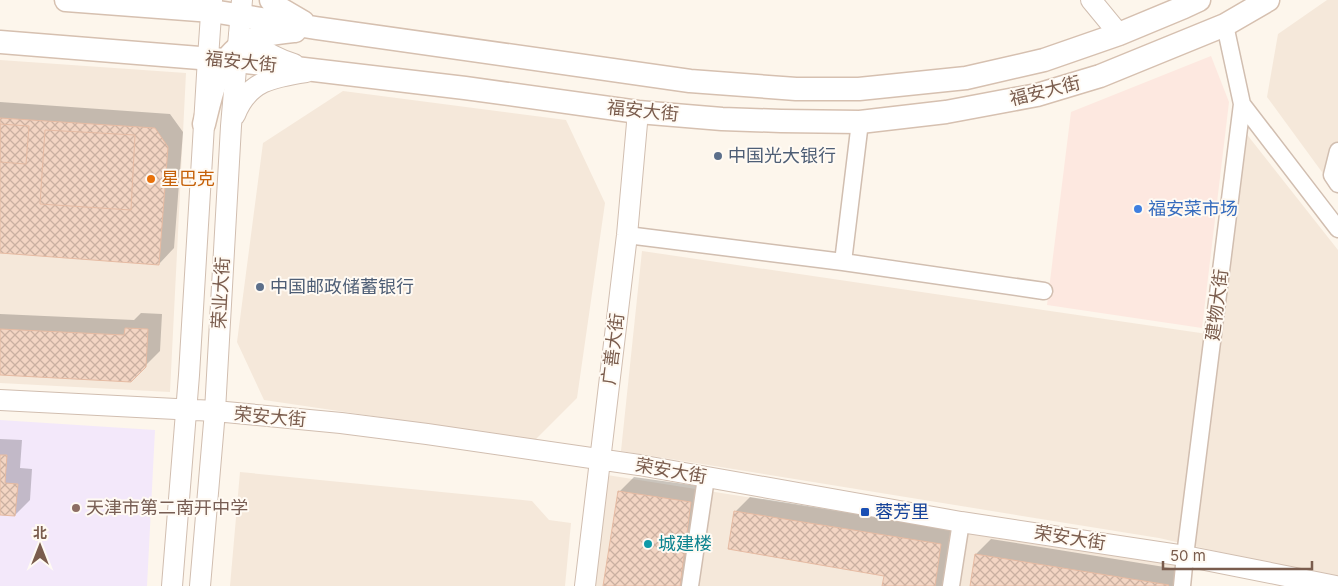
<svg xmlns="http://www.w3.org/2000/svg" width="1338" height="586" viewBox="0 0 1338 586" font-family="Inter,'Noto Sans SC',sans-serif">
<style>
.residential{fill:#f5e8da}
.commercial{fill:#fde8e0}
.education{fill:#f3e8fa}
.shadow{fill:#0003}
.building{fill:url(#building-cross-hatch);stroke:#e6bba3}
.lines{fill:none;stroke-linecap:round;stroke-linejoin:round}
.minor-casing{stroke:#d1beb0;stroke-width:19}
.tertiary-casing{stroke:#d1beb0;stroke-width:22}
.secondary-casing{stroke:#d6c0b0;stroke-width:25}
.minor{stroke:#fff;stroke-width:16}
.tertiary{stroke:#fff;stroke-width:20}
.secondary{stroke:#fff;stroke-width:22}
.service-dot{fill:#5c6f8a;stroke:#fffaf3;stroke-width:2}
.food-dot{fill:#e8710a;stroke:#fffaf3;stroke-width:2}
.shop-dot{fill:#3f7fe0;stroke:#fffaf3;stroke-width:2}
.education-dot{fill:#8d6e63;stroke:#fffaf3;stroke-width:2}
.transit-dot{fill:#1a4fb4;stroke:#fffaf3;stroke-width:2}
.culture-dot{fill:#0f9aa8;stroke:#fffaf3;stroke-width:2}
.labels{text-anchor:middle;stroke-width:4;stroke-linejoin:round;paint-order:stroke}
.street-label{font-size:18px;fill:#7a5c4d;stroke:#fffaf3}
.service-label{font-size:18px;fill:#4e5e75;stroke:#fffaf3;text-anchor:start}
.food-label{font-size:18px;fill:#c56008;stroke:#fffaf3;text-anchor:start}
.shop-label{font-size:18px;fill:#366cbe;stroke:#fffaf3;text-anchor:start}
.education-label{font-size:18px;fill:#785e54;stroke:#fffaf3;text-anchor:start}
.transit-label{font-size:18px;fill:#164399;stroke:#fffaf3;text-anchor:start}
.culture-label{font-size:18px;fill:#0d838f;stroke:#fffaf3;text-anchor:start}
</style>
<defs>
<pattern id="building-cross-hatch" width="8" height="8" patternUnits="userSpaceOnUse" patternTransform="scale(1.25)"><rect width="8" height="8" fill="#f3d5c3"/><path d="M0 0l8 8M0 8l8-8" fill="none" stroke="#cab0a1"/></pattern>
</defs>
<rect width="100%" height="100%" fill="#fdf6ec"/>
<!-- residential -->
<path class="residential" d="M 1327,0 L 1338,0 L 1338,194 L 1267,97 L 1278,34 Z
M 0,60 L 186,73 L 170,392 L 0,383 Z
M 343,91 L 566,120 L 605,203 L 577,398 L 535,440 L 264,400 L 237,342 L 263,143 Z
M 1245,132 L 1338,250 L 1338,579 L 1159,538 L 621,451 L 642,251 L 1221,336 Z
M 240,472 L 532,501 L 549,520 L 571,523 L 565,586 L 230,586 Z
M 607,475 L 1177,565 L 1175,586 L 594,586 Z"/>
<!-- commercial -->
<path class="commercial" d="M 1211,56 L 1229,102 L 1202,328 L 1047,305 L 1071,112 Z"/>
<!-- education -->
<path class="education" d="M 0,420 L 155,430 L 147,586 L 0,586 Z"/>
<!-- shadow -->
<path class="shadow" d="M 0,102 L 170,114 L 183,132 L 174,248 L 159,264 L 0,252 Z
M 141,313 L 162,314 L 160,351 L 131,380 L 0,374 L 0,314 L 134,320 Z
M 0,439 L 22,440 L 20,468 L 32,469 L 30,500 L 15,515 L 0,514 Z
M 634,477 L 706,487 L 693,586 L 605,586 L 619,492 Z
M 750,497 L 955,529 L 947,586 L 884,586 L 885,575 L 735,512 Z
M 991,539 L 1183,570 L 1181,586 L 971,586 L 976,554 Z"/>
<!-- building -->
<path class="building" d="M 0,118 L 155,128 L 168,147 L 159,265 L 0,253 Z
M 0,124 L 29,126 L 26,164 L 0,162 Z
M 45,130 L 135,135 L 131,210 L 40,204 Z
M 125,328 L 148,329 L 146,367 L 131,382 L 0,375 L 0,329 L 124,335 Z
M 0,455 L 7,455 L 5,483 L 18,484 L 15,516 L 0,515 Z
M 618,491 L 691,502 L 680,586 L 603,586 Z
M 734,511 L 941,544 L 935,586 L 882,586 L 884,576 L 728,549 Z
M 975,554 L 1169,585 L 1168,586 L 970,586 Z"/>
<g class="lines">
<!-- minor casing -->
<g class="minor-casing">
<path id="minor" d="M 1242,104 L 1338,229
M 1338,151 L 1332,175 L 1338,184
M 627,235 L 843,262 L 860,122
M 843,262 L 1044,291
M 690,586 L 706,478
M 951,586 L 961,522
M 1182,586 L 1185,556 L 1242,104 L 1225,25"/>
</g>
<!-- tertiary casing -->
<g class="tertiary-casing">
<path id="tertiary" d="M 1091,0 L 1119,34
M 239,33 C 255,46 274,58 294,64
M 235,115 C 248,81 273,77 306,72
M 0,400 L 215,411 L 341,423 L 427,434 L 639,465 L 961,522 L 1185,556 L 1336,586
M 172,586 L 189,375 L 208,58 L 212,0
M 200,586 L 215,411 L 231,126 L 242,0
M 585,586 L 627,235 L 638,112"/>
</g>
<!-- secondary casing -->
<g class="secondary-casing">
<path id="secondary" d="M 66,0 L 212,11 L 316,28 L 690,81 L 796,89 L 859,89 L 966,78 L 1044,60 L 1119,34 L 1184,7 L 1199,0
M 271,0 L 279,8 L 303,22
M 0,42 L 237,61 L 465,88 L 638,112 L 722,119 L 781,121 L 860,122 L 946,112 L 1037,95 L 1100,76 L 1225,25 L 1268,0
M 204,124 C 210,100 217,62 239,47 C 254,35 276,33 295,31"/>
</g>
<!-- minor -->
<use href="#minor" class="minor"/>
<!-- tertiary -->
<use href="#tertiary" class="tertiary"/>
<!-- secondary -->
<use href="#secondary" class="secondary"/>
</g>
<!-- markers -->
<g class="service-dot">
<circle cx="718" cy="156" r="5"/>
<circle cx="260" cy="287" r="5"/>
</g>
<circle class="food-dot" cx="151" cy="179" r="5"/>
<circle class="shop-dot" cx="1138" cy="209" r="5"/>
<circle class="education-dot" cx="76" cy="508" r="5"/>
<rect class="transit-dot" x="860" y="507" width="10" height="10" rx="2.5"/>
<circle class="culture-dot" cx="648" cy="544" r="5"/>
<g class="labels">
<!-- street labels -->
<g class="street-label">
<text transform="translate(241 62) rotate(6)" y="6">福安大街</text>
<text transform="translate(1045 91) rotate(-14)" y="6">福安大街</text>
<text transform="translate(643 111) rotate(6)" y="6">福安大街</text>
<text transform="translate(221 293) rotate(-87)" y="6">荣业大街</text>
<text transform="translate(1217 305) rotate(-83)" y="6">建物大街</text>
<text transform="translate(613 349) rotate(-83)" y="6">广善大街</text>
<text transform="translate(270 417) rotate(5)" y="6">荣安大街</text>
<text transform="translate(671 471) rotate(10)" y="6">荣安大街</text>
<text transform="translate(1070 538) rotate(9)" y="6">荣安大街</text>
</g>
<!-- service labels -->
<g class="service-label">
<text x="728" y="162">中国光大银行</text>
<text x="270" y="293">中国邮政储蓄银行</text>
</g>
<!-- food labels -->
<g class="food-label">
<text x="161" y="185">星巴克</text>
</g>
<!-- shop labels -->
<g class="shop-label">
<text x="1148" y="215">福安菜市场</text>
</g>
<!-- education labels -->
<g class="education-label">
<text x="86" y="514">天津市第二南开中学</text>
</g>
<!-- transit labels -->
<g class="transit-label">
<text x="875" y="518">蓉芳里</text>
</g>
<!-- culture labels -->
<g class="culture-label">
<text x="658" y="550">城建楼</text>
</g>
</g>
<!-- north arrow -->
<g transform="translate(40 546)" stroke="#fffaf3" stroke-width="4" paint-order="stroke">
<path d="M0-4L9 19L0 12L-9 19Z" fill="#7a5c4d"/>
<text y="-8" font-size="14" font-weight="bold" text-anchor="middle" fill="#7a5c4d">北</text>
</g>
<!-- scale -->
<path d="M1163 561v8h149v-8" fill="none" stroke="#7a5c4d" stroke-width="2.5"/>
<text x="1170" y="561" font-size="15" fill="#7a5c4d" stroke="#fffaf3" stroke-width="4" paint-order="stroke">50 m</text>
</svg>
